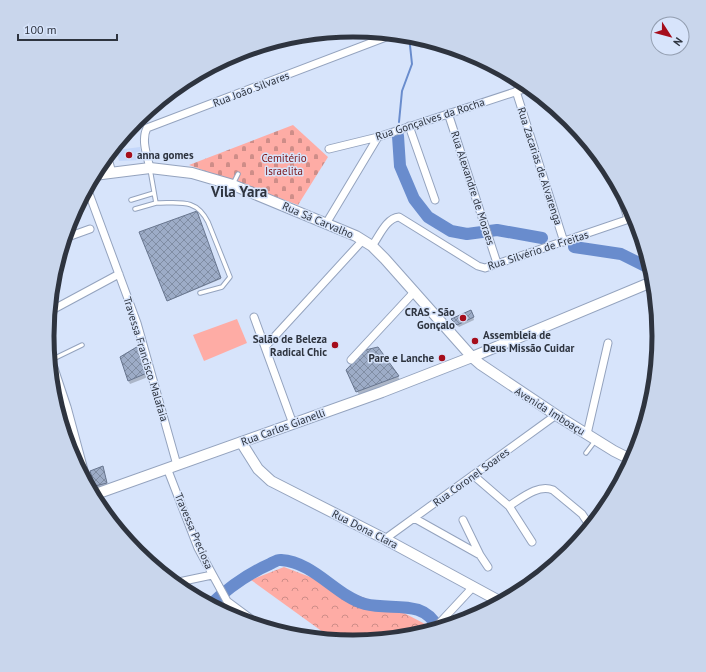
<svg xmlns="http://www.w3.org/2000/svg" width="706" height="672" viewBox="0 0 706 672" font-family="'PT Sans',sans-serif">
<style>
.built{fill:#c4d7fa}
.grass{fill:#feaca5}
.forest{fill:url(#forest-crowns)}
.cemetery{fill:url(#cemetery-stones)}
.shadow{fill:#0003}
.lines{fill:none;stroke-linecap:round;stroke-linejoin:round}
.stream{stroke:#698ccd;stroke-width:2}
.river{stroke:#698ccd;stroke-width:12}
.building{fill:url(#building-cross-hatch);stroke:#68768f}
.lane-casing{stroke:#94a3be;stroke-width:5.5}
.street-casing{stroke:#94a3be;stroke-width:9}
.secondary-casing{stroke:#94a3be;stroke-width:12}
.lane{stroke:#fff;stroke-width:3.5}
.street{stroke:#fff;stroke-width:7}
.secondary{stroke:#fff;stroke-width:10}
.poi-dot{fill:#a50d1c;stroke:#d7e4fb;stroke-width:1.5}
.labels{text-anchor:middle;stroke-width:3;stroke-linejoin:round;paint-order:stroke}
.street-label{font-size:11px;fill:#2e343f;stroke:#d7e4fb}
.poi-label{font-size:11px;font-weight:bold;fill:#2e343f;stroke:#d7e4fb;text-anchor:end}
.park-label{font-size:11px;fill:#7c1619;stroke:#d7e4fb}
.district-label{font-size:15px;font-weight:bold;fill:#2e343f;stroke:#d7e4fb}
.rim{fill:none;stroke:#2e343f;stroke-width:5}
</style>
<defs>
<pattern id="forest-crowns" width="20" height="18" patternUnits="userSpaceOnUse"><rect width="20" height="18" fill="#feaca5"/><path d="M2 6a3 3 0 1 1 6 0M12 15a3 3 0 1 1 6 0" fill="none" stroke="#ce8d88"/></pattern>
<pattern id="cemetery-stones" width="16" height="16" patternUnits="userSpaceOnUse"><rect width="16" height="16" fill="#feaca5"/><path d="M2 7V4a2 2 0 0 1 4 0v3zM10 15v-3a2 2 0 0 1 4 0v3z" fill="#ce8d88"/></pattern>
<pattern id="building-cross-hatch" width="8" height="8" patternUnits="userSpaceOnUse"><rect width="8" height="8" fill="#9dacc7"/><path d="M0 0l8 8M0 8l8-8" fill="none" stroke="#808da3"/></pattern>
</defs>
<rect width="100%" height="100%" fill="#d7e4fb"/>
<!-- built -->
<path class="built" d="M 140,147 L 142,160 L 119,161 L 117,150 Z"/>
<!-- grass -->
<path class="grass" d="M 237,319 L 247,343 L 204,361 L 193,335 Z"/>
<!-- forest -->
<path class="forest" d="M 284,567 L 404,613 L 427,625 L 418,634 L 412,636 L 353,642 L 334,640 L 251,580 Z"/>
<!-- cemetery -->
<path class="cemetery" d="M 293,125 L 328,157 L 298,205 L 189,165 Z"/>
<!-- shadow -->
<path class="shadow" d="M 196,212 L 221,279 L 168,301 L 140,232 Z
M 472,313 L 474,320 L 459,327 L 453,321 Z
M 377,348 L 401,381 L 360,396 L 357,391 Z
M 141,350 L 148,377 L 130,384 L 128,380 Z
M 103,467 L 108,486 L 98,489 L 91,471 Z"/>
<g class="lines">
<!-- stream -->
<path class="stream" d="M 399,122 L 402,91 L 412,64 L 409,36
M 234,583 L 235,588"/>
<!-- river -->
<path class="river" d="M 398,136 L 400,166 L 414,199 L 428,217 L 451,231 L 467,234 L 497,230 L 542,238
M 574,247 L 621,254 L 651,269
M 210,605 C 228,588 247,574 270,564 C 274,562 278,559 281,560 C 314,562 336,596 365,604 C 392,611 423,598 438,628"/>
</g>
<!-- building -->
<path class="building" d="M 197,211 L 221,278 L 167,301 L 139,232 Z
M 471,310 L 474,317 L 457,325 L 451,319 Z
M 140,345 L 147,373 L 128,381 L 120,357 Z
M 378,347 L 399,376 L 356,392 L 346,370 L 365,350 Z
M 103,466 L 107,483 L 95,486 L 90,471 Z"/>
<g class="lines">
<!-- lane casing -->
<g class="lane-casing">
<path id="lane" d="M 150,169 L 156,203 C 180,203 196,198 208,222 L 230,277 L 222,287 L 200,293
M 233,184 L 238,174
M 131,200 L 154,193
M 135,209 L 156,203
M 49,361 L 82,345
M 586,453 L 595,441"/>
</g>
<!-- street casing -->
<g class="street-casing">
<path id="street" d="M 422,39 L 422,43
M 516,91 L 564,242
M 448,113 L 497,263
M 409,126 L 435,200
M 329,149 L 378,137 L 530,87
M 107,155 L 112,173
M 150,168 C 147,155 141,140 147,128 L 394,34
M 618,186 L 628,219
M 87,188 L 137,323 L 177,465
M 327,222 L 378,137
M 65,238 L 90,229
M 372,246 C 379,237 386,218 399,217 L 478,266 L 485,268 L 635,217
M 54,309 L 119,274
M 50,310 L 54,309 L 51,299
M 254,317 L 293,424
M 265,347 L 363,240
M 351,360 L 415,291
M 53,365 L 67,407 L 88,485
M 587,434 L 608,343
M 167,468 L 198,548 L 227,601 L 262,627
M 473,475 L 509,506 L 532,542
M 509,506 C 522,498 538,484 553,490 L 582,514 L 588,523 C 586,537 570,544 564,557
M 414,518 L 480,555 L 488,567
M 463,520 L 480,555
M 385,539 L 556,415
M 174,583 L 212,575
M 490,608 L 494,598
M 225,613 L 231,605
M 433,630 L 473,587"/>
</g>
<!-- secondary casing -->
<g class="secondary-casing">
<path id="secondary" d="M 94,175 L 150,168 L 192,173 L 233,185 L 356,236 L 372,246 L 385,259 L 472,357 L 480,364 L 556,415 L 614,451 L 632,460
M 241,442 L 258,469 L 271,481 L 385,539 L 501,602
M 93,495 L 382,392 L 472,357 L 654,281"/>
</g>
<!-- lane -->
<use href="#lane" class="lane"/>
<!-- street -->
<use href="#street" class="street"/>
<!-- secondary -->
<use href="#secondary" class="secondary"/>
</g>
<!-- markers -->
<g class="poi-dot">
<circle cx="129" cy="155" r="4"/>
<circle cx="463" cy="318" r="4"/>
<circle cx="475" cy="341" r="4"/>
<circle cx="335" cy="345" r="4"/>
<circle cx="442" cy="358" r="4"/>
</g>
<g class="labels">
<!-- street labels -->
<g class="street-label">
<text transform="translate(251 89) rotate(-21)" y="4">Rua João Silvares</text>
<text transform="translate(430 119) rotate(-18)" y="4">Rua Gonçalves da Rocha</text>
<text transform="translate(540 166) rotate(72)" y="4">Rua Zacarias de Alvarenga</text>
<text transform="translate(473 188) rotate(72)" y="4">Rua Alexandre de Moraes</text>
<text transform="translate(318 220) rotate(23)" y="4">Rua Sá Carvalho</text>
<text transform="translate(538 250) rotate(-18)" y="4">Rua Silvério de Freitas</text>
<text transform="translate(146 359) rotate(73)" y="4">Travessa Francisco Malafaia</text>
<text transform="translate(550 411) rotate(32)" y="4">Avenida Imboaçu</text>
<text transform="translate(283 427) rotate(-20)" y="4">Rua Carlos Gianelli</text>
<text transform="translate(471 477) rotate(-36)" y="4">Rua Coronel Soares</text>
<text transform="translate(365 529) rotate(27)" y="4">Rua Dona Clara</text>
<text transform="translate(194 531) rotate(67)" y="4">Travessa Preciosa</text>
</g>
<!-- poi labels -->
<g class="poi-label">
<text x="137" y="159" text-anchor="start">anna gomes</text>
<text x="455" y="316">CRAS - São<tspan x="455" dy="13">Gonçalo</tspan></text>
<text x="483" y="339" text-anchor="start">Assembleia de<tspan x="483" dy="13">Deus Missão Cuidar</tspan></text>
<text x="327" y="343">Salão de Beleza<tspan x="327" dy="13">Radical Chic</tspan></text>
<text x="434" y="362">Pare e Lanche</text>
</g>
<!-- park labels -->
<g class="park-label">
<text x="284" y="162">Cemitério<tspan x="284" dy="13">Israelita</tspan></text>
</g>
<!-- district labels -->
<g class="district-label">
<text x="239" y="197">Vila Yara</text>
</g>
</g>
<!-- crop -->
<path d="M0 0H706V672H0ZM54 336a299 299 0 1 1 598 0a299 299 0 1 1-598 0Z" fill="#c9d6ec" fill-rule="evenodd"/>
<path class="rim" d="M54 336a299 299 0 1 1 598 0a299 299 0 1 1-598 0Z"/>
<!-- north arrow -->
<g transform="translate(670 36) rotate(126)"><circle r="19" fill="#d7e4fb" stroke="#939eb0"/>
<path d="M0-3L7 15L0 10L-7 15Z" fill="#a50d1c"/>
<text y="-6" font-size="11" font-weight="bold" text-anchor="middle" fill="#2e343f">N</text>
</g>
<!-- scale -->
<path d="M18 34v6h99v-6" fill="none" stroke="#2e343f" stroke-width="2"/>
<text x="24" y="34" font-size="12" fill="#2e343f" stroke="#d7e4fb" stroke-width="3" paint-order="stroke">100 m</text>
</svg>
